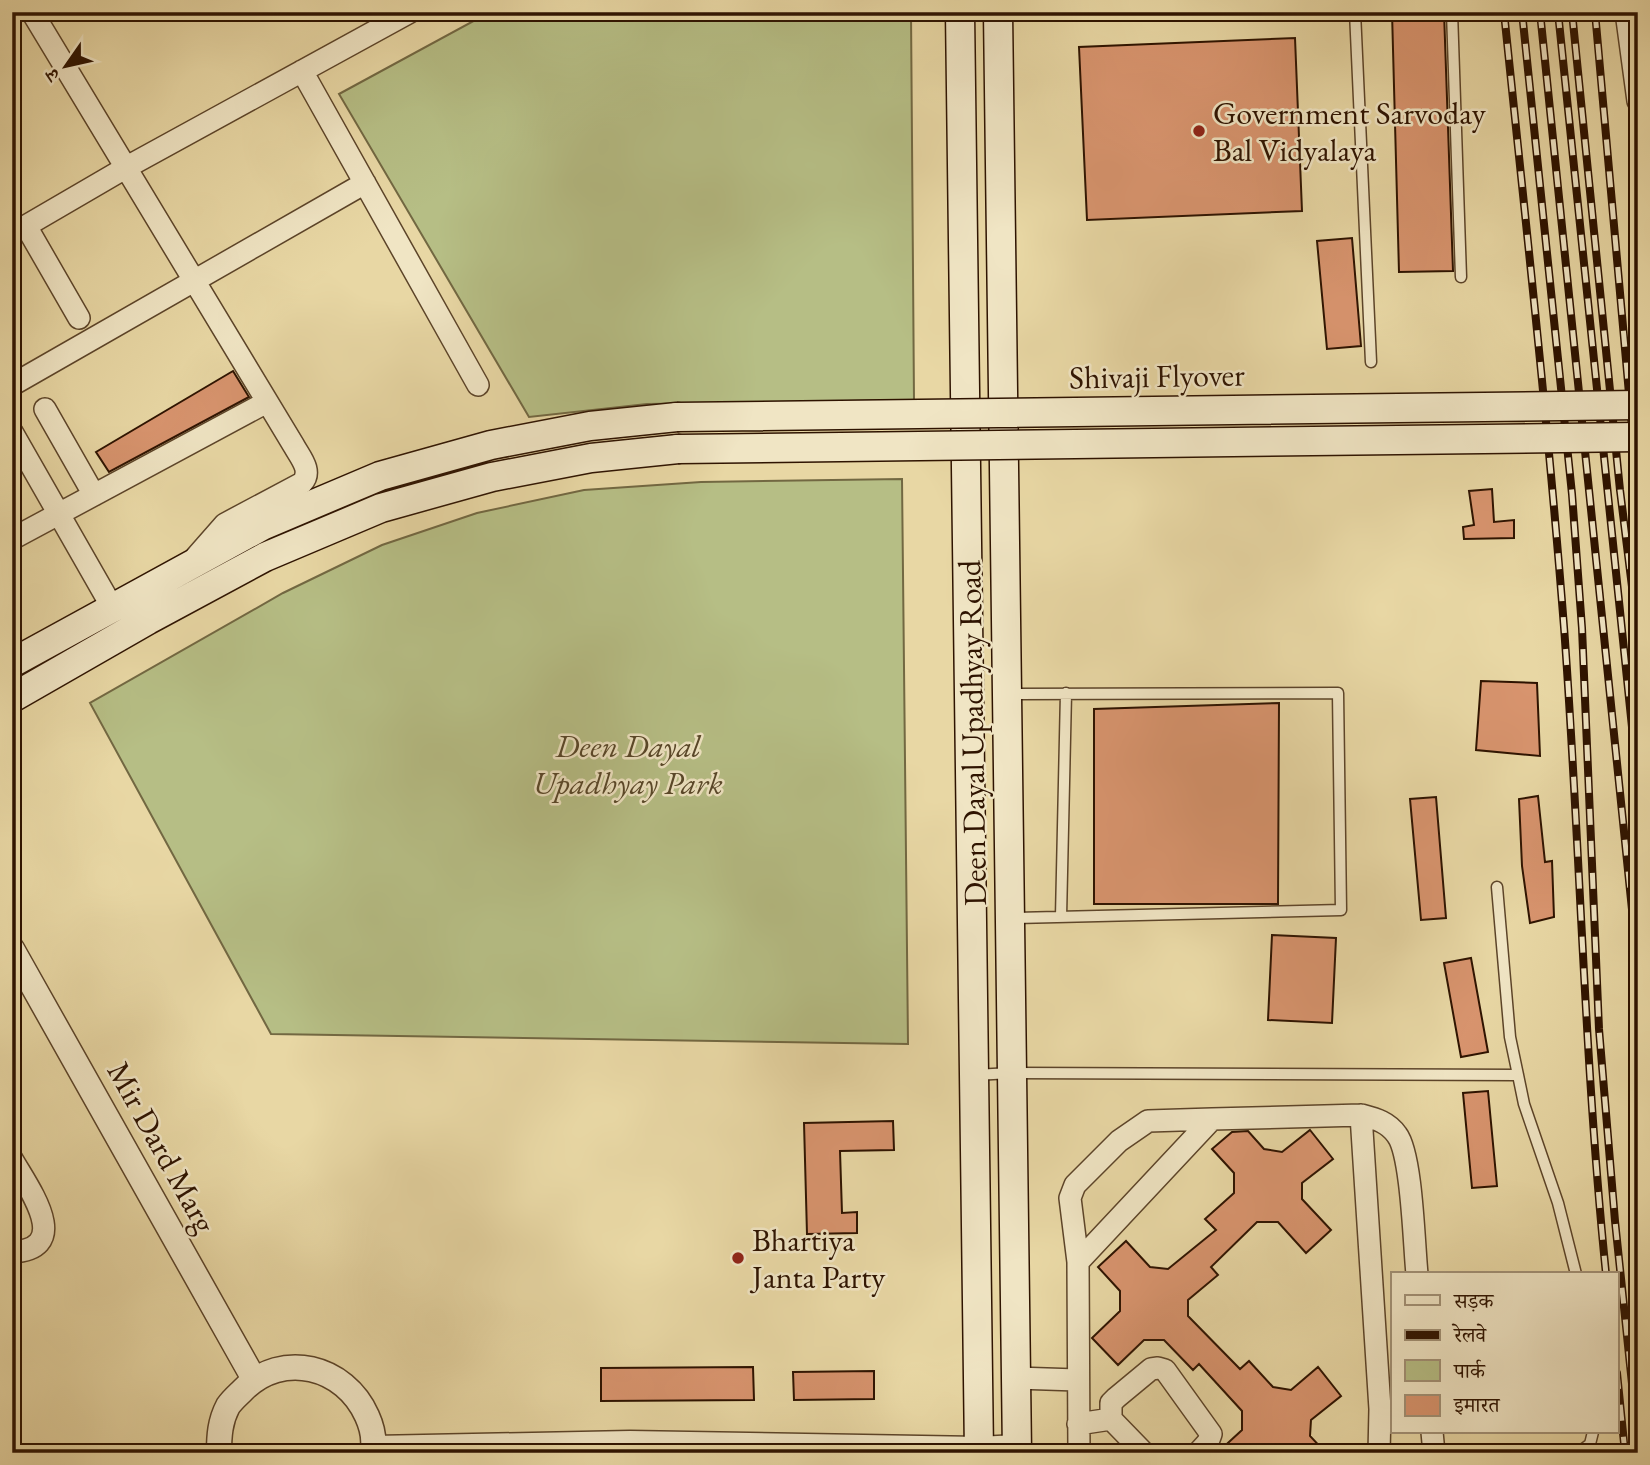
<svg xmlns="http://www.w3.org/2000/svg" width="1650" height="1465" viewBox="0 0 1650 1465" font-family="'EB Garamond','Noto Serif Devanagari',serif">
<style>
.green{fill:#b6be85;stroke:#726842;stroke-width:2}
.building{fill:#d8946e;stroke:#2e1300;stroke-width:2}
.lines{fill:none;stroke-linecap:round;stroke-linejoin:round}
.service-casing{stroke:#5c4429;stroke-width:13}
.minor-casing{stroke:#5c4429;stroke-width:24}
.tertiary-casing{stroke:#5c4429;stroke-width:27}
.secondary-casing{stroke:#2e1300;stroke-width:31}
.service{stroke:#f0e5c4;stroke-width:10}
.minor{stroke:#f0e5c4;stroke-width:21}
.tertiary{stroke:#f0e5c4;stroke-width:24}
.secondary{stroke:#f0e5c4;stroke-width:28}
.rail-casing{stroke:#2e1300;stroke-width:8}
.rail{stroke:#f0e5c4;stroke-width:5;stroke-dasharray:16;stroke-linecap:butt}
.secondary-bridge-casing{stroke:#2e1300;stroke-width:31;stroke-linecap:butt}
.secondary-bridge{stroke:#f0e5c4;stroke-width:28}
.poi-dot{fill:#8f2418;stroke:#f0e5c4;stroke-width:2.5}
.labels{text-anchor:middle;stroke-width:5;stroke-linejoin:round;paint-order:stroke}
.poi-label{font-size:32px;fill:#2e1300;stroke:#f0e5c4;text-anchor:start}
.street-label{font-size:32px;fill:#2e1300;stroke:#f0e5c4}
.park-label{font-size:32px;font-style:italic;fill:#574628;stroke:#f0e5c4}
</style>
<rect width="100%" height="100%" fill="#e8d7a4"/>
<filter id="stains"><feTurbulence type="fractalNoise" baseFrequency=".00286" numOctaves="4"/><feColorMatrix values="0 0 0 0 .2 0 0 0 0 .09 0 0 0 0 .02 0 0 0 .5 -.17"/></filter>
<radialGradient id="worn" r=".72"><stop offset=".6" stop-color="#630" stop-opacity="0"/><stop offset="1" stop-color="#630" stop-opacity=".3"/></radialGradient>
<!-- green -->
<path class="green" d="M 490,12 L 911,12 L 914,400 L 647,404 L 529,417 L 339,94 Z
M 902,479 L 908,1044 L 271,1034 L 90,703 L 283,593 L 382,545 L 477,513 L 584,490 L 701,482 Z"/>
<!-- building -->
<path class="building" d="M 1392,12 L 1444,12 L 1453,271 L 1399,272 Z
M 1295,38 L 1302,211 L 1087,220 L 1079,47 Z
M 1352,238 L 1361,346 L 1327,349 L 1317,241 Z
M 233,371 L 249,397 L 109,472 L 96,452 Z
M 1492,489 L 1494,522 L 1514,520 L 1514,538 L 1464,539 L 1463,527 L 1474,525 L 1469,491 Z
M 1481,681 L 1537,683 L 1540,756 L 1476,750 Z
M 1279,703 L 1278,904 L 1094,904 L 1094,709 Z
M 1538,796 L 1545,862 L 1552,861 L 1554,917 L 1530,923 L 1522,866 L 1519,799 Z
M 1436,797 L 1446,918 L 1421,920 L 1410,799 Z
M 1272,935 L 1336,938 L 1332,1023 L 1268,1020 Z
M 1471,958 L 1488,1052 L 1461,1057 L 1444,963 Z
M 1488,1091 L 1497,1186 L 1472,1188 L 1463,1093 Z
M 893,1121 L 894,1150 L 840,1151 L 842,1213 L 857,1212 L 857,1233 L 807,1234 L 804,1123 Z
M 1310,1130 L 1333,1159 L 1302,1183 L 1302,1199 L 1331,1230 L 1306,1253 L 1278,1222 L 1257,1222 L 1211,1267 L 1218,1275 L 1188,1300 L 1188,1316 L 1240,1369 L 1249,1361 L 1273,1387 L 1291,1390 L 1318,1367 L 1341,1396 L 1311,1420 L 1310,1436 L 1326,1453 L 1217,1453 L 1242,1430 L 1242,1411 L 1199,1364 L 1193,1370 L 1164,1340 L 1144,1340 L 1118,1365 L 1092,1338 L 1120,1311 L 1120,1291 L 1098,1267 L 1126,1241 L 1150,1267 L 1168,1269 L 1216,1230 L 1205,1219 L 1234,1193 L 1234,1173 L 1212,1149 L 1232,1132 L 1248,1131 L 1264,1149 L 1282,1152 Z
M 753,1367 L 754,1400 L 601,1401 L 601,1368 Z
M 874,1371 L 874,1399 L 794,1400 L 793,1372 Z"/>
<g class="lines">
<!-- service casing -->
<g class="service-casing">
<path id="service" d="M 1355,12 L 1371,362
M 1452,12 L 1461,277
M 1008,694 L 1338,693 L 1341,910 L 1012,918
M 1497,887 L 1510,1037 L 1518,1075 L 1524,1104 L 1558,1203 L 1576,1274
M 1061,917 L 1066,693
M 975,1075 L 1011,1073 L 1518,1075
M 1578,1453 L 1590,1444 L 1593,1432"/>
</g>
<!-- minor casing -->
<g class="minor-casing">
<path id="minor" d="M 32,12 L 294,446 C 300,457 313,471 302,483 L 225,524 L 196,557
M 1626,12 L 1638,101
M 302,71 L 478,385
M 26,226 L 79,318
M 12,234 L 127,167 L 410,12
M 12,385 L 365,183
M 45,409 L 94,495
M 12,432 L 112,607
M 12,539 L 267,402
M 1361,1115 L 1380,1409 L 1379,1453
M 12,1159 C 27,1186 75,1249 12,1252
M 1078,1262 L 1070,1198 L 1075,1185 L 1119,1141 L 1148,1121 L 1212,1119
M 1016,1378 L 1077,1380
M 1111,1419 L 1111,1403 L 1116,1398 L 1151,1369 L 1158,1368 L 1165,1370 L 1211,1434 L 1208,1442 L 1198,1453
M 1078,1424 L 1111,1419 L 1144,1453
M 1432,1432 L 1434,1453
M 1079,1453 L 1078,1262 L 1212,1119 L 1361,1115 C 1376,1119 1388,1122 1397,1135 C 1412,1155 1414,1246 1417,1274"/>
</g>
<!-- tertiary casing -->
<g class="tertiary-casing">
<path id="tertiary" d="M 12,949 L 254,1379
M 374,1448 L 630,1443 L 979,1449 L 1017,1447
M 219,1453 C 219,1436 220,1421 228,1406 C 232,1400 238,1395 243,1390 C 282,1350 345,1366 367,1416 C 372,1427 375,1441 372,1453"/>
</g>
<!-- secondary casing -->
<g class="secondary-casing">
<path id="secondary" d="M 960,12 L 979,1453
M 998,12 L 1017,1453
M 12,663 L 264,525 L 380,476 L 491,445 L 590,426 L 677,417
M 12,698 L 148,620 L 265,557 L 381,508 L 492,477 L 591,458 L 678,449"/>
</g>
<!-- service -->
<use href="#service" class="service"/>
<!-- minor -->
<use href="#minor" class="minor"/>
<!-- tertiary -->
<use href="#tertiary" class="tertiary"/>
<!-- secondary -->
<use href="#secondary" class="secondary"/>
<!-- rail casing -->
<g class="rail-casing">
<path id="rail" d="M 1504,12 C 1525,217 1548,421 1564,627 C 1580,842 1584,1059 1606,1274
M 1522,12 L 1572,494 L 1582,628 L 1599,1029 L 1615,1221 L 1638,1441
M 1540,12 L 1638,968
M 1558,12 L 1638,785
M 1572,12 L 1620,490 L 1638,635
M 1595,12 L 1638,495
M 1617,1373 L 1625,1453"/>
</g>
<!-- rail -->
<use href="#rail" class="rail"/>
<!-- secondary-bridge casing -->
<g class="secondary-bridge-casing">
<path id="secondary-bridge" d="M 677,417 L 1638,405
M 678,449 L 1638,437"/>
</g>
<!-- secondary-bridge -->
<use href="#secondary-bridge" class="secondary-bridge"/>
</g>
<!-- markers -->
<g class="poi-dot">
<circle cx="1199" cy="131" r="7"/>
<circle cx="738" cy="1258" r="7"/>
</g>
<g class="labels">
<!-- poi labels -->
<g class="poi-label">
<text x="1213" y="124">Government Sarvoday<tspan x="1213" dy="37">Bal Vidyalaya</tspan></text>
<text x="752" y="1251">Bhartiya<tspan x="752" dy="37">Janta Party</tspan></text>
</g>
<!-- street labels -->
<g class="street-label">
<text transform="translate(1157 376) rotate(-1)" y="11">Shivaji Flyover</text>
<text transform="translate(972 733) rotate(-91)" y="11">Deen Dayal Upadhyay Road</text>
<text transform="translate(162 1147) rotate(61)" y="11">Mir Dard Marg</text>
</g>
<!-- park labels -->
<g class="park-label">
<text x="628" y="757">Deen Dayal<tspan x="628" dy="37">Upadhyay Park</tspan></text>
</g>
</g>
<!-- margin -->
<rect width="1650" height="1465" fill="none" stroke="#e8d7a4" stroke-width="42"/>
<rect x="14" y="14" width="1622" height="1437" fill="none" stroke="#2e1300" stroke-width="3.5"/>
<rect x="21" y="21" width="1608" height="1423" fill="none" stroke="#2e1300" stroke-width="2"/>
<!-- legend -->
<rect x="1391" y="1272" width="228" height="161" fill="#f0e5c4" stroke="#a29176" stroke-width="2"/>
<rect x="1405" y="1295" width="35" height="10" fill="#f0e5c4" stroke="#a29176" stroke-width="2"/>
<text x="1454" y="1308" font-size="21" fill="#2e1300">सड़क</text>
<rect x="1405" y="1330" width="35" height="10" fill="#2e1300" stroke="#a29176" stroke-width="2"/>
<text x="1454" y="1342" font-size="21" fill="#2e1300">रेलवे</text>
<rect x="1405" y="1360" width="35" height="21" fill="#b6be85" stroke="#a29176" stroke-width="2"/>
<text x="1454" y="1378" font-size="21" fill="#2e1300">पार्क</text>
<rect x="1405" y="1395" width="35" height="21" fill="#d8946e" stroke="#a29176" stroke-width="2"/>
<text x="1454" y="1412" font-size="21" fill="#2e1300">इमारत</text>
<!-- north arrow -->
<g transform="translate(66 66) rotate(236)" stroke="#f0e5c4" stroke-width="5" paint-order="stroke">
<path d="M0-5L12 26L0 18L-12 26Z" fill="#2e1300"/>
<text y="-10" font-size="19" font-weight="bold" text-anchor="middle" fill="#2e1300">उ</text>
</g>
<rect width="100%" height="100%" filter="url(#stains)"/>
<rect width="100%" height="100%" fill="url(#worn)"/>
</svg>
